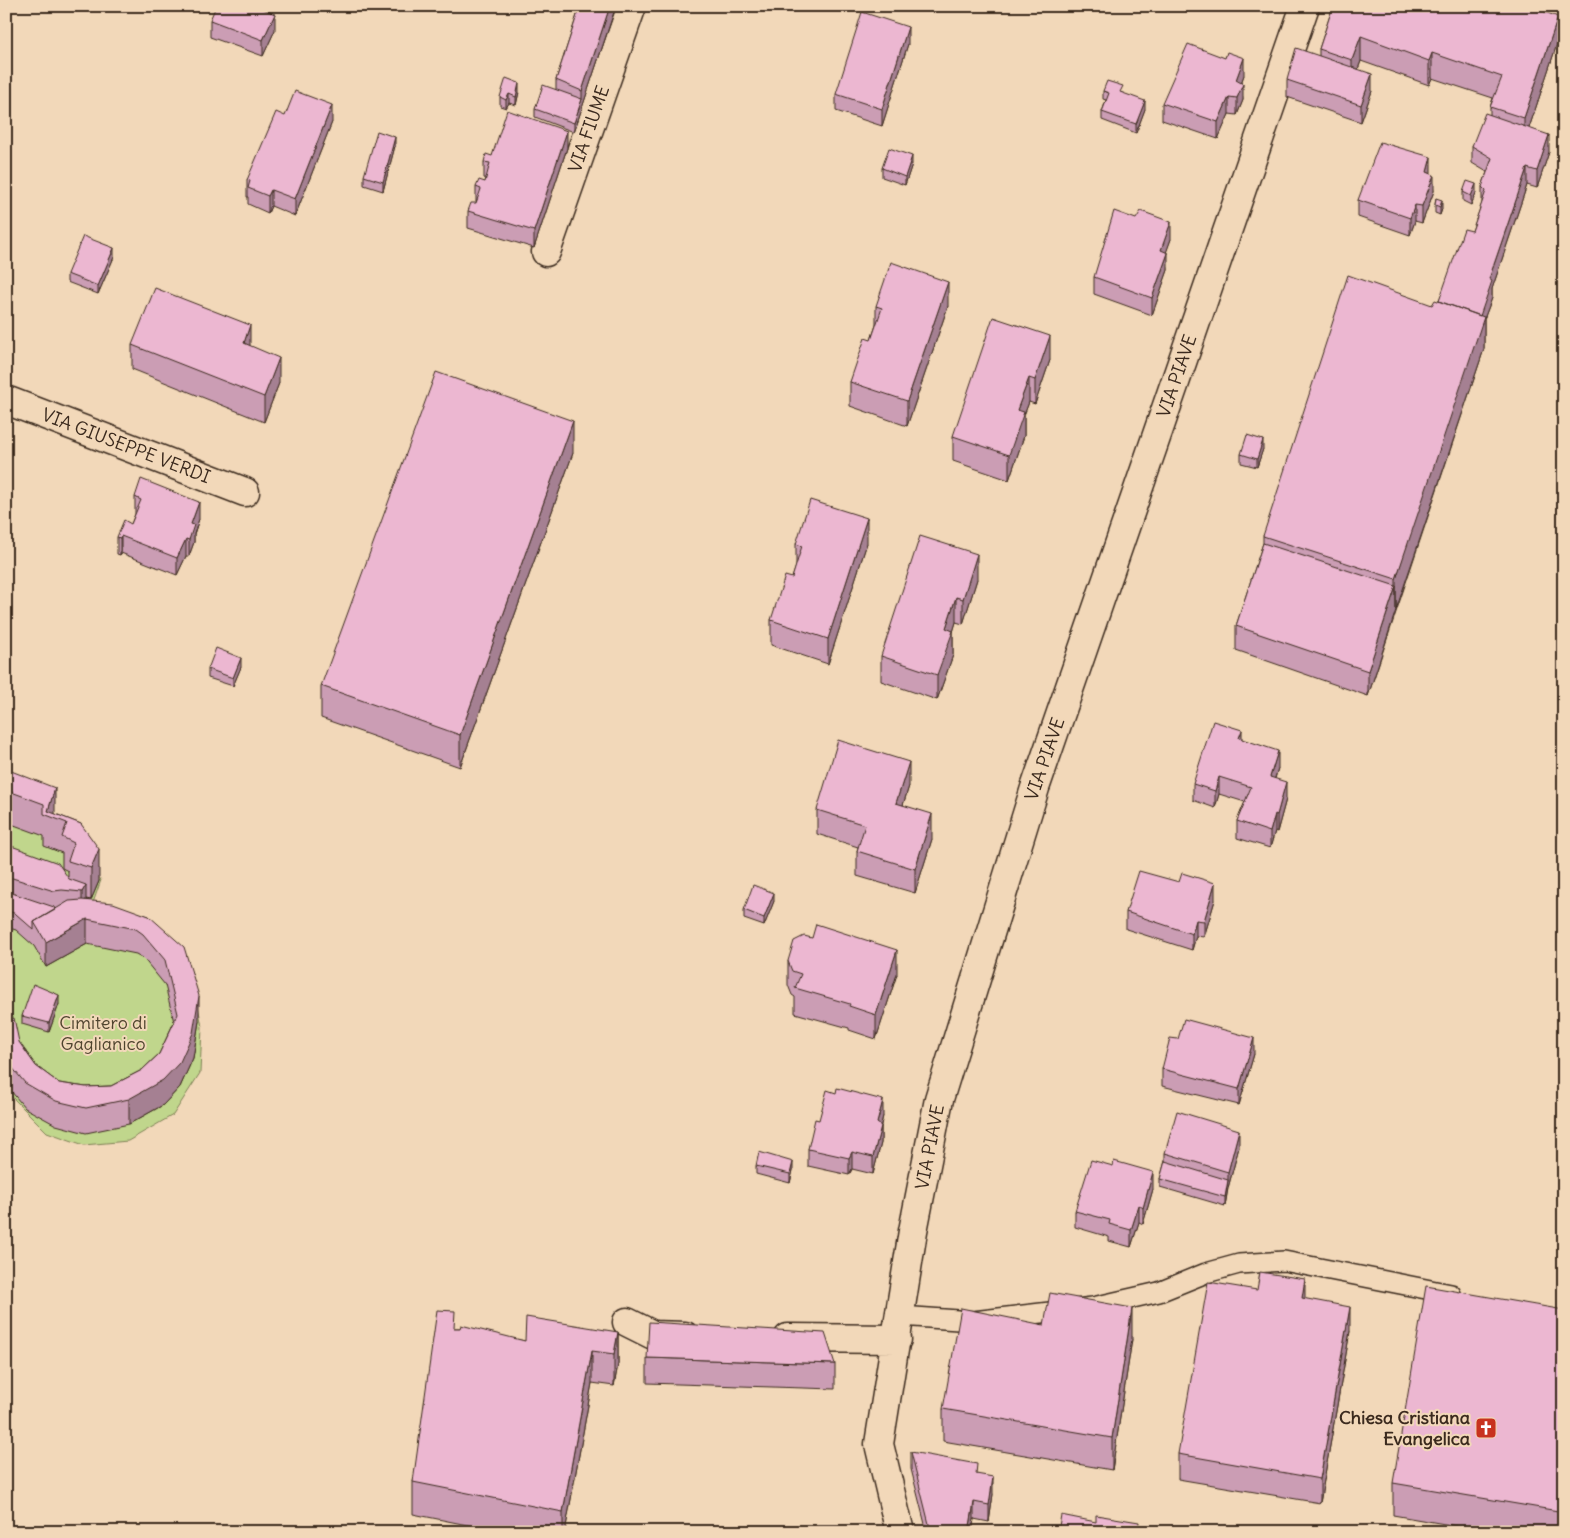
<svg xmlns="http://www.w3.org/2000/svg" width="1570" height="1538" viewBox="0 0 1570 1538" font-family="Delius,sans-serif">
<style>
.green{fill:#c0d68c;stroke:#7e8055}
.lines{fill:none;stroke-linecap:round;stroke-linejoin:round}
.service-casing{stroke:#3b2a1e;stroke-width:22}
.minor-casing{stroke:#3b2a1e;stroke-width:31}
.service{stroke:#f2d8b9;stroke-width:19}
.minor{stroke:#f2d8b9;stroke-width:28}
.wall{fill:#cb9db4;stroke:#3b2a1e}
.shaded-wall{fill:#a58092;stroke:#3b2a1e}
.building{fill:#ecb7d1;stroke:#3b2a1e}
.labels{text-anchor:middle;stroke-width:4;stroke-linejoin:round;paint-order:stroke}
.street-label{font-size:18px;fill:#3b2a1e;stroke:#f2d8b9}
.park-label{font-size:18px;fill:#4f442e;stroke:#f2d8b9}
.poi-label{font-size:18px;font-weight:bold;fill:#3b2a1e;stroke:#f2d8b9;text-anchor:end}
</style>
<rect width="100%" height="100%" fill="#f2d8b9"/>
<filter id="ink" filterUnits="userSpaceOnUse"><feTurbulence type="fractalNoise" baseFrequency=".02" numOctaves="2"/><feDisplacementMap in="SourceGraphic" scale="10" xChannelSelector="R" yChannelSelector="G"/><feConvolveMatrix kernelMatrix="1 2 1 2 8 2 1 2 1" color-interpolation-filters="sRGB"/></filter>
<g filter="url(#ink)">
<!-- green -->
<path class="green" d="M 6,797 L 86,861 L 101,880 L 87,920 L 196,995 L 202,1027 L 200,1073 L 173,1115 L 128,1141 L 84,1145 L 47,1132 L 11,1096 L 6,1107 Z"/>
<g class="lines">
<!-- service casing -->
<g class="service-casing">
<path id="service" d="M 900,1316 L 973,1321 L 1093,1307 L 1159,1292 L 1206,1273 L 1239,1264 L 1284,1261 L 1451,1294"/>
</g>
<!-- minor casing -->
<g class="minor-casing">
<path id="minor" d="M 546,252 L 632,6
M 6,400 L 245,492
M 627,1322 L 653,1335 L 685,1336
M 788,1338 L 897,1339
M 900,1532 L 879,1444 L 913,1231 L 939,1099 L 1035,788 L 1305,6"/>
</g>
<!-- service -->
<use href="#service" class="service"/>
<!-- minor -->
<use href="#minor" class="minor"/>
</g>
<!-- wall -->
<path class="wall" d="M 580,6 L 616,6 L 574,132 L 535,117 L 535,109 L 556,90 L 556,80 Z
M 932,6 L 940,6 L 939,8 Z
M 1333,6 L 1558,41 L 1529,128 L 1549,152 L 1537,188 L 1527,185 L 1492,289 L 1492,298 L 1484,319 L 1484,349 L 1368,696 L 1236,650 L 1236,626 L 1263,543 L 1263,536 L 1432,305 L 1439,301 L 1472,231 L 1482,203 L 1482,187 L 1487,172 L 1472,163 L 1472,146 L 1490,115 L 1490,107 L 1493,98 L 1432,78 L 1429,85 L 1361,61 L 1358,69 L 1372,91 L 1361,122 L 1287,97 L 1287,80 L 1319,56 L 1319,49 Z
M 210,20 L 275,30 L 263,56 L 210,37 Z
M 908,44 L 882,126 L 836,111 L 836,94 Z
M 1244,75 L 1241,83 L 1243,100 L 1237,115 L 1229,114 L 1218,139 L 1162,120 L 1162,103 Z
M 1103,91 L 1123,93 L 1145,109 L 1136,133 L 1102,120 L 1102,112 L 1106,100 L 1103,99 Z
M 519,92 L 516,105 L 509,103 L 506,108 L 500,106 L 500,97 Z
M 285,116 L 332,122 L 295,216 L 271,206 L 268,213 L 248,204 L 248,197 L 247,197 L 247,180 Z
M 395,146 L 383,191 L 364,185 L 364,176 Z
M 567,148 L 534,248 L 468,228 L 468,211 L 476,203 L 476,187 L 485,182 L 486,179 L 484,178 L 484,162 L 492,156 Z
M 912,164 L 905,185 L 882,177 L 882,168 Z
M 1431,173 L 1434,191 L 1422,223 L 1415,221 L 1410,235 L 1358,217 L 1358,200 Z
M 1463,192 L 1476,193 L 1471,205 L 1463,201 Z
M 1436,198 L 1442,209 L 1440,215 L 1435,213 L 1435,205 Z
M 1171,239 L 1166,252 L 1168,270 L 1152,315 L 1094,294 L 1094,277 Z
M 114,257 L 98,294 L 67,282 L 67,274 Z
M 876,306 L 948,306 L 907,426 L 850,406 L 850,382 L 871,340 L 876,325 Z
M 132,345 L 250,346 L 279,383 L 264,422 L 132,369 Z
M 1050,360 L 1035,404 L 1029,402 L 1024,415 L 1024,436 L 1009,480 L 953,461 L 953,436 Z
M 1263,449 L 1257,467 L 1241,463 L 1241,454 Z
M 573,453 L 460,767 L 321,718 L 321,686 Z
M 135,497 L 199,519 L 194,534 L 194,542 L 189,556 L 186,556 L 177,575 L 121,553 L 120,555 L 117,554 L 117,537 L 131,524 L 135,514 Z
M 867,543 L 828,664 L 771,645 L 771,620 L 792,578 L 796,566 L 796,544 Z
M 977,579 L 963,624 L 956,622 L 953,632 L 953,655 L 937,700 L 881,681 L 881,656 Z
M 241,667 L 233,686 L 208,678 L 208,669 Z
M 1242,739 L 1278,768 L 1275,779 L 1286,799 L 1277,832 L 1275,831 L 1270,848 L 1237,838 L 1237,821 L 1245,802 L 1219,794 L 1215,808 L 1193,800 L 1193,784 Z
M 6,769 L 55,814 L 81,824 L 99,881 L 91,900 L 86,899 L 86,900 L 149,916 L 199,1021 L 193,1058 L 180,1087 L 163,1105 L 129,1124 L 86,1133 L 56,1125 L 25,1108 L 6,1085 L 6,1020 L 19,1042 L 36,1066 L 59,1083 L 86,1087 L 111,1086 L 142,1070 L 159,1054 L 174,1022 L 165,985 L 143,958 L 136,954 L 87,944 L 46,967 L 34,946 L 16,930 L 6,927 L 6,844 L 68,877 L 68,871 L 62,868 L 62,853 L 44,846 L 44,836 L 6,822 Z
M 909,786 L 903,805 L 932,839 L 915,893 L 857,876 L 857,851 L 858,847 L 817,834 L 817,810 Z
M 1215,900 L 1204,937 L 1196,936 L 1192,950 L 1126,929 L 1126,912 Z
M 774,901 L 764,926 L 744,919 L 744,910 Z
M 788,961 L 897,974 L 876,1039 L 849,1030 L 849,1028 L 795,1013 L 795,997 L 792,995 L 788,985 Z
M 59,1004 L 49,1032 L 22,1024 L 22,1016 Z
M 1254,1054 L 1239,1105 L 1162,1086 L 1162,1069 Z
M 883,1116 L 881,1125 L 881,1143 L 873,1174 L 852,1169 L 849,1175 L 808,1166 L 808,1149 L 819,1120 Z
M 1239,1147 L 1228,1188 L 1225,1206 L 1160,1187 L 1160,1179 L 1165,1161 L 1165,1153 Z
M 756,1166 L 793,1170 L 790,1183 L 756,1174 Z
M 1153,1189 L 1143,1224 L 1139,1222 L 1131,1247 L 1109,1241 L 1109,1237 L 1075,1227 L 1075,1211 Z
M 1305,1298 L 1350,1331 L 1320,1503 L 1178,1479 L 1178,1454 Z
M 1564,1310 L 1564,1532 L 1491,1532 L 1393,1515 L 1393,1483 Z
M 1044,1325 L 1132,1339 L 1112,1470 L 943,1441 L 943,1409 Z
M 455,1328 L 460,1328 L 525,1341 L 618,1332 L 618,1364 L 614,1386 L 592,1383 L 565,1532 L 502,1532 L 413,1514 L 413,1482 Z
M 647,1358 L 835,1364 L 835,1389 L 647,1383 Z
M 911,1452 L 977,1474 L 993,1494 L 989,1522 L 974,1519 L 972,1532 L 927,1532 L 911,1469 Z"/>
<!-- shaded-wall -->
<path class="shaded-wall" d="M 610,6 L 616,6 L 574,132 L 574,123 L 582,99 L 582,91 Z
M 275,14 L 275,30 L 263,56 L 263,40 Z
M 1558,17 L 1558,41 L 1524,143 L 1524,118 Z
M 908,27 L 908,44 L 882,126 L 882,109 Z
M 1361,36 L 1361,61 L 1352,85 L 1352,60 Z
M 1432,53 L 1432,78 L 1429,85 L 1429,61 Z
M 1244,58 L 1244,75 L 1236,97 L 1236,80 Z
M 1372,74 L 1372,91 L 1361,122 L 1361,105 Z
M 519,83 L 519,92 L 516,105 L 516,97 Z
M 1243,84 L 1243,100 L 1237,115 L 1237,98 Z
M 509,94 L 509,103 L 506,108 L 506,100 Z
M 1229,97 L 1229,114 L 1218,139 L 1218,122 Z
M 1145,101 L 1145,109 L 1136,133 L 1136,124 Z
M 332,105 L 332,122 L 295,216 L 295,199 Z
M 567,131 L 567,148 L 534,248 L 534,231 Z
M 1549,135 L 1549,152 L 1537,188 L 1537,171 Z
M 395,137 L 395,146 L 383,191 L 383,182 Z
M 912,156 L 912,164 L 905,185 L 905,177 Z
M 1431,157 L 1431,174 L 1427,172 Z
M 1527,168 L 1527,185 L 1492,289 L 1492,298 L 1484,319 L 1484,349 L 1396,610 L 1396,579 L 1475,330 L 1489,279 Z
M 1434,175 L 1434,191 L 1422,223 L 1422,206 Z
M 1476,184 L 1476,193 L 1471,205 L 1471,196 Z
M 271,190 L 271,206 L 268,213 L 268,196 Z
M 1442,200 L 1442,209 L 1440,215 L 1440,207 Z
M 1415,205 L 1415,221 L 1410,235 L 1410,218 Z
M 1171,222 L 1171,239 L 1161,267 L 1161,250 Z
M 114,248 L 114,257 L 98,294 L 98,286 Z
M 1168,253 L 1168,270 L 1152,315 L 1152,298 Z
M 948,282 L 948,306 L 907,426 L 907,401 Z
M 250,325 L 250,349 L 244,343 Z
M 1050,336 L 1050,360 L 1035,404 L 1035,380 Z
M 279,358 L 279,383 L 264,422 L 264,397 Z
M 1029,378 L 1029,402 L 1024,415 L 1024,436 L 1009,480 L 1009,455 L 1017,410 Z
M 573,421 L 573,453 L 460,767 L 460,735 Z
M 1263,440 L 1263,449 L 1257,467 L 1257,459 Z
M 199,502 L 199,519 L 194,534 L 194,542 L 189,556 L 189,540 L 191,524 Z
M 867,518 L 867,543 L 828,664 L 828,639 Z
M 121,536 L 121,553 L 120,555 L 120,538 Z
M 186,539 L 186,556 L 177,575 L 177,558 Z
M 977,554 L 977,579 L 963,624 L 963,599 Z
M 1396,586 L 1396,610 L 1368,696 L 1368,671 Z
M 956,597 L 956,622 L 953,632 L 953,655 L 937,700 L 937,675 L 946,628 Z
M 241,658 L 241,667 L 233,686 L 233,678 Z
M 1242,730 L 1242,747 L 1239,738 Z
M 1278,751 L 1278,768 L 1270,794 L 1270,777 Z
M 909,762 L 909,786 L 896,827 L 896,803 Z
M 1219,777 L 1219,794 L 1215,808 L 1215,791 Z
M 1286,782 L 1286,799 L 1277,832 L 1277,815 Z
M 55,788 L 55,818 L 48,811 Z
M 932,814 L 932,839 L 915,893 L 915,869 Z
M 1275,814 L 1275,831 L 1270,848 L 1270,832 Z
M 99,849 L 99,881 L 91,900 L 91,868 Z
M 1215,883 L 1215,900 L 1204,937 L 1204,921 Z
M 86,885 L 86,917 L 87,919 L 87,944 L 46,967 L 46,942 L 82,922 L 82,892 Z
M 774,893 L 774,901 L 764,926 L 764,918 Z
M 1196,920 L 1196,936 L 1192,950 L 1192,934 Z
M 897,950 L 897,974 L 876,1039 L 876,1015 Z
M 59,995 L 59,1004 L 49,1032 L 49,1023 Z
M 199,996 L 199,1021 L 193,1058 L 180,1087 L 163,1105 L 129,1124 L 129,1099 Z
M 1254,1038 L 1254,1054 L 1239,1105 L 1239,1089 Z
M 883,1100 L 883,1116 L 877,1140 L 877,1123 Z
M 881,1126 L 881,1143 L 873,1174 L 873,1157 Z
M 1239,1130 L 1239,1147 L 1228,1188 L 1225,1206 L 1225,1197 L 1228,1180 L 1228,1172 Z
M 852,1152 L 852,1169 L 849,1175 L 849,1158 Z
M 793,1162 L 793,1170 L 790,1183 L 790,1174 Z
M 1153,1172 L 1153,1189 L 1143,1224 L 1143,1208 Z
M 1139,1205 L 1139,1222 L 1131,1247 L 1131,1230 Z
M 1305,1279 L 1305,1304 L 1302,1298 Z
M 1350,1307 L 1350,1331 L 1320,1503 L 1320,1479 Z
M 1132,1308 L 1132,1339 L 1112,1470 L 1112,1438 Z
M 618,1332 L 618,1364 L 614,1386 L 614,1354 Z
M 592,1351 L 592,1383 L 565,1532 L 563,1532 L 563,1512 Z
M 993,1477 L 993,1494 L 989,1522 L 989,1505 Z
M 974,1502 L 974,1519 L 972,1532 L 969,1532 Z"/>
<!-- building -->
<path class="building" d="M 216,6 L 256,6 L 275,14 L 263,40 L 210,20 Z
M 580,6 L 610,6 L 582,91 L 556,80 Z
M 1333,6 L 1529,6 L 1558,17 L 1524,118 L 1490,107 L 1502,77 L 1432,53 L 1429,61 L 1361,36 L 1352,60 L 1319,49 Z
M 862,12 L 908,27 L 882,109 L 836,94 Z
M 1188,44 L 1225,58 L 1227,52 L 1244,58 L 1236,80 L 1243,84 L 1237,98 L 1229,97 L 1218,122 L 1162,103 Z
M 1296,48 L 1372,74 L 1361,105 L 1287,80 Z
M 506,78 L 519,83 L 516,97 L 509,94 L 506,100 L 500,97 Z
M 1107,81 L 1123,86 L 1120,92 L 1145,101 L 1136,124 L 1102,112 L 1109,93 L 1103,91 Z
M 543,85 L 582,99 L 574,123 L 535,109 Z
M 295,91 L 332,105 L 295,199 L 271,190 L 268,196 L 248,188 L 250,181 L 247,180 L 276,112 L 285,116 Z
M 507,110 L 567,131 L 534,231 L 468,211 L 471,203 L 476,203 L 481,189 L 476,187 L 479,180 L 485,182 L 490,163 L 484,162 L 486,154 L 492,156 Z
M 1485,113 L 1549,135 L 1537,171 L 1527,168 L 1489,279 L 1492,281 L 1480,316 L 1439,301 L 1464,229 L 1472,231 L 1486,191 L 1482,187 L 1492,158 L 1472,146 Z
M 377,131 L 395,137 L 383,182 L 364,176 Z
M 1380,142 L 1431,157 L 1427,172 L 1434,175 L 1422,206 L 1415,205 L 1410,218 L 1358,200 Z
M 889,148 L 912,156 L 905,177 L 882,168 Z
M 1467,181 L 1476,184 L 1471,196 L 1463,192 Z
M 1436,198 L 1442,200 L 1440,207 L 1435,205 Z
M 1114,211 L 1136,219 L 1141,211 L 1171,222 L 1161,250 L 1168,253 L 1152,298 L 1094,277 Z
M 83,236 L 114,248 L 98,286 L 67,274 Z
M 891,262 L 948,282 L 907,401 L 850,382 L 865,338 L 871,340 L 882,308 L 876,306 Z
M 1348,275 L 1432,305 L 1435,300 L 1484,317 L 1396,579 L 1263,536 Z
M 155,288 L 250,325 L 244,343 L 279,358 L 264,397 L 132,345 Z
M 993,317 L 1050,336 L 1035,380 L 1029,378 L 1017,410 L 1024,412 L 1009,455 L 953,436 Z
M 436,372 L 573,421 L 460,735 L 321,686 Z
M 1247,435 L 1263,440 L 1257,459 L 1241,454 Z
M 141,479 L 199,502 L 191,524 L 194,525 L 189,540 L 186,539 L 177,558 L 121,536 L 120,538 L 117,537 L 124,520 L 131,524 L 141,500 L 135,497 Z
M 810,500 L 867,518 L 828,639 L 771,620 L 785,576 L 792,578 L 802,546 L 796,544 Z
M 920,536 L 977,554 L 963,599 L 956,597 L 946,628 L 953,631 L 937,675 L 881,656 Z
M 1263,543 L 1396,586 L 1368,671 L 1236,626 Z
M 216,648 L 241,658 L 233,678 L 208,669 Z
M 1213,721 L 1242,730 L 1239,738 L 1278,751 L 1270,777 L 1286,782 L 1277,815 L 1275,814 L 1270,832 L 1237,821 L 1251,787 L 1219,777 L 1215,791 L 1193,784 Z
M 838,740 L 909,762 L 896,803 L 932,814 L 915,869 L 857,851 L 865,825 L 817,810 Z
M 6,769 L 55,788 L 48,811 L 81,824 L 99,849 L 91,868 L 68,861 L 74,843 L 62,837 L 67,823 L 44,814 L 44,804 L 6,790 Z
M 6,844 L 58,863 L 69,879 L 86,885 L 82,892 L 62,890 L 54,891 L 6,876 Z
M 1139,871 L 1179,882 L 1182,873 L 1215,883 L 1204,921 L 1196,920 L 1192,934 L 1126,912 Z
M 753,885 L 774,893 L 764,918 L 744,910 Z
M 6,891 L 54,907 L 55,910 L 34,922 L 34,930 L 16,914 L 6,910 Z
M 82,900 L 113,903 L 149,916 L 184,947 L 199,996 L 193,1033 L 180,1062 L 163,1080 L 129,1099 L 86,1108 L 56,1101 L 25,1083 L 6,1060 L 6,1020 L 14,1018 L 19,1042 L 36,1066 L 59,1083 L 86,1087 L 111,1086 L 142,1070 L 159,1054 L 178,1014 L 165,960 L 143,934 L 136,929 L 87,919 L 46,942 L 34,922 L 69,901 Z
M 816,924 L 897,950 L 876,1015 L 849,1006 L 850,1004 L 795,988 L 801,974 L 792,971 L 788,961 L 794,941 L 804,936 L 812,938 Z
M 33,984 L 59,995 L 49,1023 L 22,1016 Z
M 1184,1019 L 1254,1038 L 1239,1089 L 1162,1069 L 1170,1038 L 1178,1039 Z
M 837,1088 L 883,1100 L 877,1123 L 881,1126 L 873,1157 L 852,1152 L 849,1158 L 808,1149 L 815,1119 L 819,1120 L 827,1090 L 836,1093 Z
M 1177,1111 L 1239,1130 L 1228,1172 L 1165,1153 Z
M 759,1152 L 793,1162 L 790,1174 L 756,1166 Z
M 1091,1160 L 1113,1166 L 1114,1161 L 1153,1172 L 1143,1208 L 1139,1205 L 1131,1230 L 1109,1224 L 1110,1220 L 1075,1211 Z
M 1165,1161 L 1228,1180 L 1225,1197 L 1160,1179 Z
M 1260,1272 L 1305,1279 L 1302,1298 L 1350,1307 L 1320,1479 L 1178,1454 L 1208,1282 L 1257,1290 Z
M 1426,1286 L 1564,1310 L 1564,1512 L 1393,1483 Z
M 1050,1293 L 1132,1308 L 1112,1438 L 943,1409 L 961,1308 L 1044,1325 Z
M 437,1310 L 455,1311 L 454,1328 L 460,1328 L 461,1325 L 525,1341 L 526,1317 L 618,1332 L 614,1354 L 592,1351 L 563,1512 L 413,1482 Z
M 649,1322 L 825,1333 L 835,1364 L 647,1358 Z
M 911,1452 L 977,1464 L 976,1474 L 993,1477 L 989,1505 L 974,1502 L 969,1532 L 931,1532 Z
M 1061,1515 L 1096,1522 L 1096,1515 L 1139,1522 L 1138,1532 L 1058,1532 Z"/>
</g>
<!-- icons -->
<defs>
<g id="church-square" transform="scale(1.125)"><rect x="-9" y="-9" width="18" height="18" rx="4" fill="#c8321e" stroke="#f2d8b9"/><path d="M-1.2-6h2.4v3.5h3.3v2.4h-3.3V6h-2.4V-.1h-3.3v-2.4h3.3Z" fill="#fff"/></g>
</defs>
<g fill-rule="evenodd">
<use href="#church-square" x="1486" y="1428"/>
</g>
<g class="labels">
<!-- street labels -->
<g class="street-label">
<text transform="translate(589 129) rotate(-71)" y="6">VIA FIUME</text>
<text transform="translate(1177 376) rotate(-71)" y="6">VIA PIAVE</text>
<text transform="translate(126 446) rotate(21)" y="6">VIA GIUSEPPE VERDI</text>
<text transform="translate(1045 759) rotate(-71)" y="6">VIA PIAVE</text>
<text transform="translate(930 1147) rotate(-79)" y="6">VIA PIAVE</text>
</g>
<!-- park labels -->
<g class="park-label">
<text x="103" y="1029">Cimitero di<tspan x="103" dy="21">Gaglianico</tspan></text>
</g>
<!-- poi labels -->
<g class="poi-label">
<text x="1470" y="1424">Chiesa Cristiana<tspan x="1470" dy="21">Evangelica</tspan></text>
</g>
</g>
<!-- margin -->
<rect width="1570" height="1538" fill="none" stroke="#f2d8b9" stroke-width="25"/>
<rect x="12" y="12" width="1545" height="1513" fill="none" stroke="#3b2a1e" stroke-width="2" filter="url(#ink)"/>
</svg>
